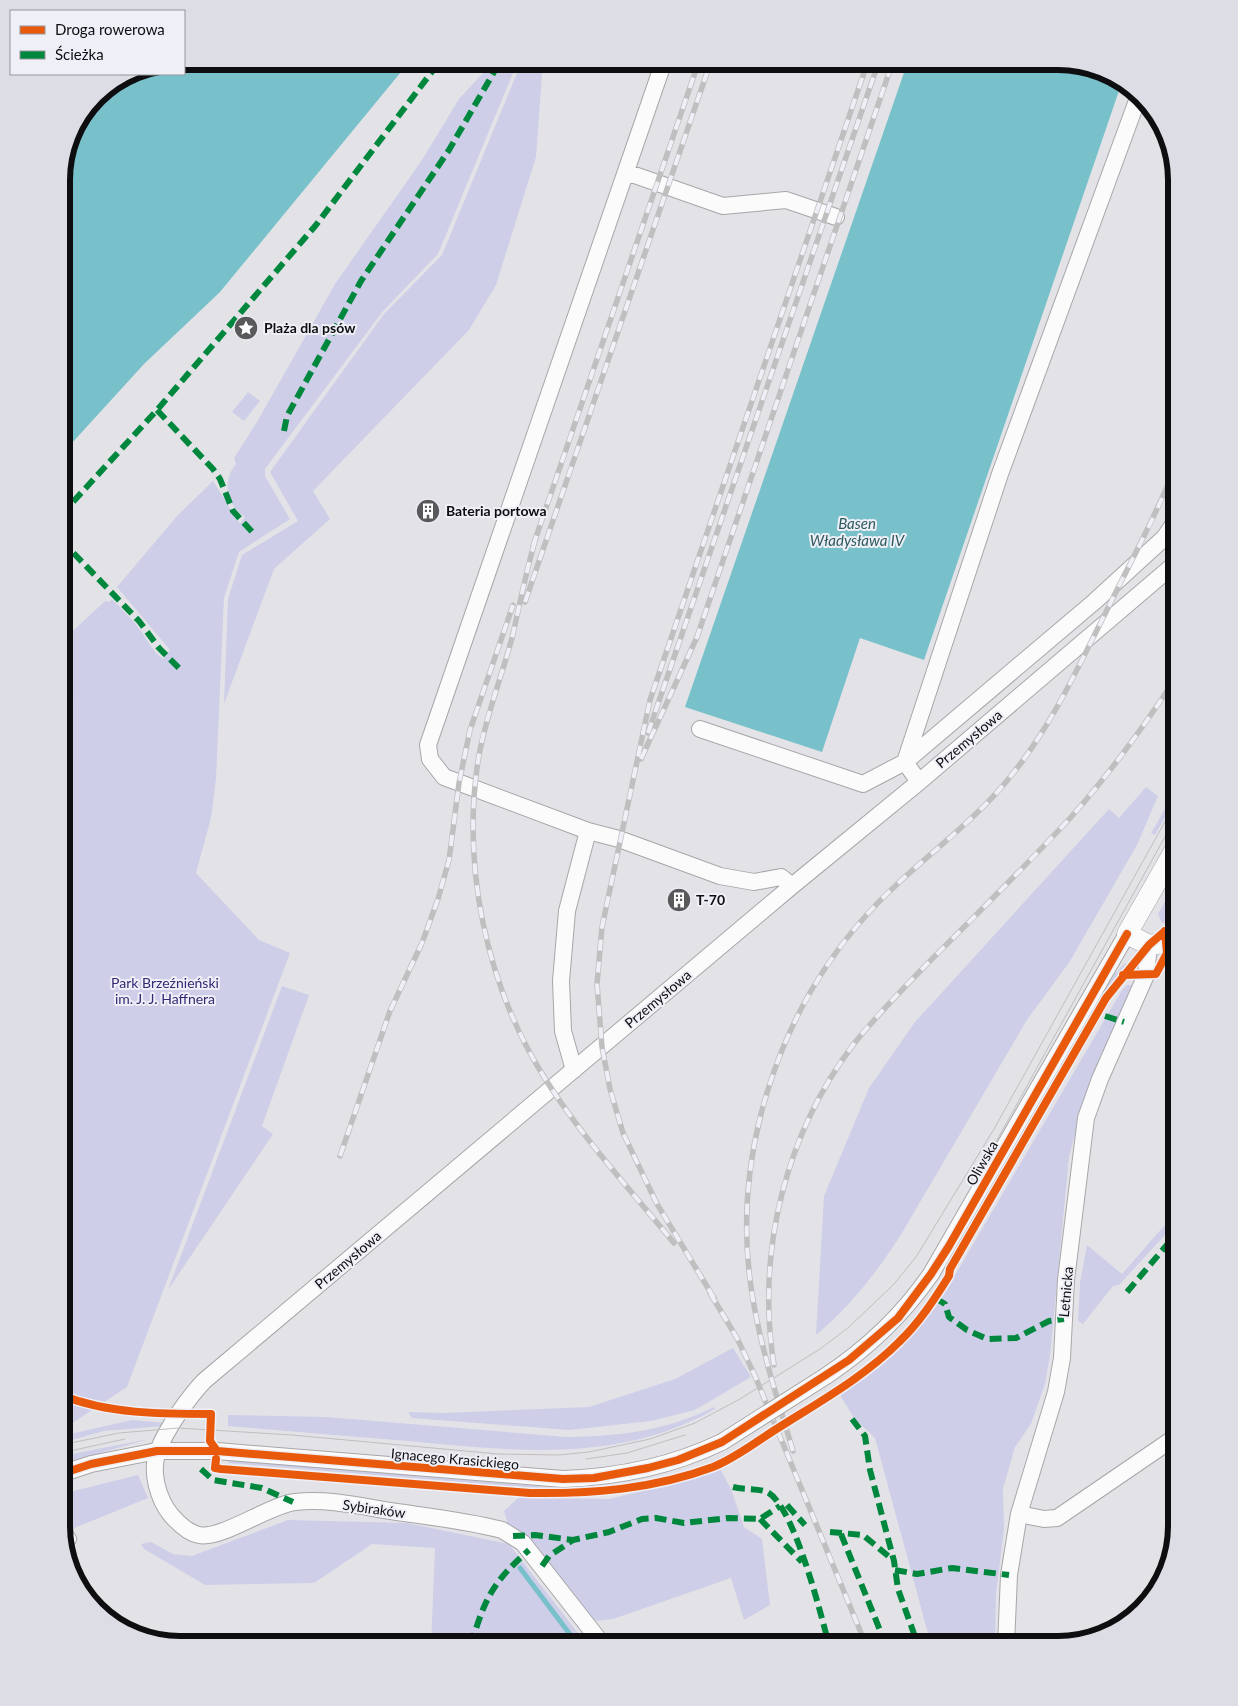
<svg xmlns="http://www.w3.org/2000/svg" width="1238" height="1706" viewBox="0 0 1238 1706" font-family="Lato,sans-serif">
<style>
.green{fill:#cecee9}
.water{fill:#78c1ca}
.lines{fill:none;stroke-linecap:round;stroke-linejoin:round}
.stream{stroke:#78c1ca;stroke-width:5}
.minor-casing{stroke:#a7a7aa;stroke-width:18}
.major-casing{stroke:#a7a7aa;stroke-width:21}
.minor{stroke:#fbfbfb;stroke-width:16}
.major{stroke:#fbfbfb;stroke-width:20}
.tram{stroke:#bfbfc0;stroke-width:1}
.rail-casing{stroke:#bfbfc0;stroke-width:5.5}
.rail{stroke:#efeff7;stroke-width:4;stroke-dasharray:11;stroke-linecap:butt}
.minor-bridge-casing{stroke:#a7a7aa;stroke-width:18;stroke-linecap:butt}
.minor-bridge{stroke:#fbfbfb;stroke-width:16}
.quiet{stroke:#00873e;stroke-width:6;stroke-dasharray:12 6;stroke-linecap:butt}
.cycleway-casing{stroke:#efeff7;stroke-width:11}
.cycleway{stroke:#e8590c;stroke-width:8}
.labels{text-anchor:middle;stroke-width:4;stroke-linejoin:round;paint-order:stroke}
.poi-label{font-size:14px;font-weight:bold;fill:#0e0e10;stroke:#efeff7;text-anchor:start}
.street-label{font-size:14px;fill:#0e0e10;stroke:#efeff7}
.park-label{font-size:14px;fill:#352976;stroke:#efeff7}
.water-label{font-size:15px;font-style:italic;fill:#2c5a5e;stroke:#efeff7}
.rim{fill:none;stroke:#0e0e10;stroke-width:6}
</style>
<rect width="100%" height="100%" fill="#e3e3e7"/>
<!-- green -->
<path class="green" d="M 494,61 L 518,61 L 438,254 L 383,311 L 265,469 L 265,476 L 290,519 L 239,552 L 224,598 L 216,779 L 211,818 L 196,873 L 259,940 L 290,953 L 127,1387 L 74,1422 L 61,1423 L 61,642 L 105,601 L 109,602 L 112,599 L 135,623 L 156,653 L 163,659 L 170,650 L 117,587 L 177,516 L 213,481 L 240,524 L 245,517 C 226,504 222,481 236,464 L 234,458 L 257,422 L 335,284 L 422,160 L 459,99 Z
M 522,61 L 543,61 L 536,157 L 496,285 L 469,330 L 313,491 L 330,519 L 274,569 L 224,704 L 228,599 L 242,555 L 298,521 L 270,472 L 384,314 L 442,255 Z
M 248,392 L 260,401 L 244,421 L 232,412 Z
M 1146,787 L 1158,796 L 1137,845 L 1070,961 L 1027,1020 L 899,1238 C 875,1274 850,1307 816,1335 L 824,1196 L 869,1088 L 915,1022 L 1109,809 L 1119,818 Z
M 1177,788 L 1177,796 L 1155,835 L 1151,833 Z
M 1177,880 L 1177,924 L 1175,921 L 1162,923 L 1158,914 Z
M 1128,963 L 1112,982 L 947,1266 L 1113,976 L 1124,964 Z
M 1127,985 L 1133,985 L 1081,1110 L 1069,1157 L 1050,1356 L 1045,1384 L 1031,1424 L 1015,1447 L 1003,1489 L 1004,1529 L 996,1594 L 995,1645 L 931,1645 L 875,1438 L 854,1418 L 840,1395 L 899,1349 L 941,1299 L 1122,990 Z
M 282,986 L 309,995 L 262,1126 L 273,1134 L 168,1290 Z
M 1110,997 L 1090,1036 L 953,1270 L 954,1268 Z
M 1177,1211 L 1177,1222 L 1119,1285 L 1113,1286 L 1083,1324 L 1078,1321 L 1080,1283 L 1087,1245 L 1122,1274 Z
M 733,1348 L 751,1377 L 695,1410 L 651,1421 L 569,1430 L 412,1418 L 408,1412 L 443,1413 L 589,1407 L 675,1379 Z
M 714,1407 L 715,1409 C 619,1464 513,1451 408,1441 C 348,1436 288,1431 228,1426 L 228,1415 L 326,1417 L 566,1437 C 621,1436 665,1431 714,1407 Z
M 132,1420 L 165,1423 L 163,1426 L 104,1431 L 61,1443 L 61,1436 Z
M 149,1439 L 61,1464 L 61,1456 L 67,1455 Z
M 724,1456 C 713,1470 612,1487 590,1489 C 572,1491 554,1489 536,1488 L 229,1463 L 227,1460 L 572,1489 C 619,1487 681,1477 724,1456 Z
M 720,1469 L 731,1489 L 744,1527 L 762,1539 L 770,1605 L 744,1620 L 731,1578 L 613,1619 L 597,1621 L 588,1615 L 539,1552 L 508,1525 L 504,1511 L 518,1498 L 609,1499 L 685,1481 Z
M 138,1475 L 148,1498 L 72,1529 L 67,1519 L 61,1521 L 61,1494 Z
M 288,1520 L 407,1523 L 509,1544 L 587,1645 L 431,1645 L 435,1548 L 372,1544 L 314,1583 L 205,1585 L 144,1549 L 141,1544 L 151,1542 L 173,1554 L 192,1556 Z"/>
<!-- water -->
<path class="water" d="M 184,61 L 410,61 L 220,292 L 144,364 L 61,455 L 62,172 L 74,127 L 101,91 L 129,74 L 184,74 Z
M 908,61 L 1066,61 L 1118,77 L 1122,82 L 924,660 L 860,638 L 822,752 L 685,707 Z"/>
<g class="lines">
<!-- stream -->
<path class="stream" d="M 520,1568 L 578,1645"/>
<!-- minor casing -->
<g class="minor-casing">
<path id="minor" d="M 626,172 L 723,206 L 786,200 L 836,217
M 700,729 L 863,784 L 905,762 L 1094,602 L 1164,538 L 1177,519
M 919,782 L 905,762 L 1000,474 L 1138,98
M 588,831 L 619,839 L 720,876 L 754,882 L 781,877 L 792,886
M 574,1070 L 563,1031 L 561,981 L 567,911 L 588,831 L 444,777 L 430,759 L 428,745 L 664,61
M 826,1376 C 868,1348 902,1316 931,1274 L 1127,934
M 61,1474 L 91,1464 L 157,1451 L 217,1451 L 563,1479 C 618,1477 672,1466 722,1442
M 1019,1514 L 1044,1519 L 1057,1518 L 1177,1436
M 65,1540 L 68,1539
M 603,1645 L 523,1543 L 502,1530 C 468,1521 432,1517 397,1512 C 364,1507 329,1498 295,1502 C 269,1505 221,1540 199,1535 C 188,1533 178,1523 171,1515 C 158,1499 150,1471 158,1451 C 166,1429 188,1398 204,1381 L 792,886 L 919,782 L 1177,562
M 1006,1645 L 1009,1575 L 1019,1514 L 1056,1392 L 1062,1358 L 1066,1280 L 1086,1118 L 1100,1079 L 1146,975 L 1149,945"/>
</g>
<!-- major casing -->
<g class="major-casing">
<path id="major" d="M 1177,941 L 1149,945 L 1127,934 L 1177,846"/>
</g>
<!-- minor -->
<use href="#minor" class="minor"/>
<!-- major -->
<use href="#major" class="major"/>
<!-- tram -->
<path class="tram" d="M 972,1179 L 997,1140 L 1177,815
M 61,1445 L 119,1433 L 178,1428 L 292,1435 L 498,1454 L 559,1455 L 589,1452 L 650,1439 L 695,1423 L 740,1399 L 820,1349 L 849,1327 L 894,1284 L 916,1257 L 994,1129 L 1177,800
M 61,1453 L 125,1439
M 586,1459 L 627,1453 L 685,1435"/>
<!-- rail casing -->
<g class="rail-casing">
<path id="rail" d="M 535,541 C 526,572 520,603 513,634 C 502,677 485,717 478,761 C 462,866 486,982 541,1072 C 578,1133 628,1187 674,1243
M 533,546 L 699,61
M 525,602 L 711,61
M 648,733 L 879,61
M 641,759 L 697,637 L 893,61
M 340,1156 L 390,1011 L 422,943 L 438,899 L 449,860 L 459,783 L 470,730 L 513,605
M 710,1293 L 737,1338 L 755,1376 L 866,1645
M 714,1298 L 657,1204 L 623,1133 L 610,1089 L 602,1047 L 597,984 L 602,927 L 650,700 L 868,61
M 774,1365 C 756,1253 785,1135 853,1045 C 875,1017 901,991 926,965 C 975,916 1025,867 1072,816 C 1111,772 1145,725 1177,676
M 793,1451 C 777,1397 759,1343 751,1287 C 732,1157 777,1016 863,919 C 908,867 968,830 1010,777 C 1052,726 1079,665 1109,606 C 1132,559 1158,512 1177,463"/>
</g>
<!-- rail -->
<use href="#rail" class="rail"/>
<!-- minor-bridge casing -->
<g class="minor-bridge-casing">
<path id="minor-bridge" d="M 722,1442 L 826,1376"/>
</g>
<!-- minor-bridge -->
<use href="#minor-bridge" class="minor-bridge"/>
<!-- quiet -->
<path class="quiet" d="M 157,410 L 213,469 L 220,479 L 233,511 L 255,535
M 284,431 L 287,416 L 361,281 L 449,150 L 498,65 L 502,61
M 61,515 L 157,410 L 316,225 L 440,61
M 61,540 L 139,621 L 159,648 L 183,672
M 1105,1016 L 1124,1022
M 1127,1292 L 1177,1233
M 935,1298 L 945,1304 L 949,1317 L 967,1330 L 987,1339 L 1016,1338 L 1049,1321 L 1064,1319
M 61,1359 L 62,1359
M 852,1419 L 865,1436 L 870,1470 L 894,1561 L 898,1589 L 918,1645
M 201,1469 L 213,1480 L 262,1488 L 293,1502
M 733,1487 C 744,1490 757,1488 767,1492 C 794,1505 821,1615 829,1645
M 787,1505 L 805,1525
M 760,1519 L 802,1562
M 830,1532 L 863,1535 L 893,1560
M 841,1534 L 886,1645
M 513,1536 L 535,1535 L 573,1540
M 542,1566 L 549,1556 L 573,1540 L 609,1532 L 642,1519 L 656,1518 L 684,1523 L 728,1518 L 760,1519 L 780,1506
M 895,1570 L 917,1574 L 952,1568 L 1009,1575
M 471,1645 C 485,1598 492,1583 529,1550"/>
<!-- cycleway casing -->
<g class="cycleway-casing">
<path id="cycleway" d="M 1123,975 L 1156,974 L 1167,953 L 1165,931
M 61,1395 C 108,1414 161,1414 211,1414 L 210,1441 L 217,1451
M 216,1459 L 215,1468 L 221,1469 L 530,1493 C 592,1494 654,1489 713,1467 C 736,1458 757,1441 778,1428 C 819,1402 864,1377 899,1342 C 919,1323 934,1300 949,1276 L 950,1269 L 1106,998 L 1149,945 L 1165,931 L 1177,929
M 61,1474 L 91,1464 L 157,1451 L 217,1451 L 563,1479 L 594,1478 L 648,1468 L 678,1460 L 722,1442 L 849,1360 L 898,1318 L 931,1274 L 949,1246 L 1127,934"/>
</g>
<!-- cycleway -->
<use href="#cycleway" class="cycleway"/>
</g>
<!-- icons -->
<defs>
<g id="sight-disc" transform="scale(1.25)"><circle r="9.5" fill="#59595b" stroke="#efeff7"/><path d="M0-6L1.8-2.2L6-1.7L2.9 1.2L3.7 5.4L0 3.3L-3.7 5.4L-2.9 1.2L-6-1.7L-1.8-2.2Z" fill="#fff"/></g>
<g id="building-disc" transform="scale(1.25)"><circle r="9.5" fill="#59595b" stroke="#efeff7"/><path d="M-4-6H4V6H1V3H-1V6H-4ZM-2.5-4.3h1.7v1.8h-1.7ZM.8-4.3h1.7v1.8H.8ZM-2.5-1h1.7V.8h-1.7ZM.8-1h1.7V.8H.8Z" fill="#fff"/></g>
</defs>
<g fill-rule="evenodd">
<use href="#sight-disc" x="246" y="328"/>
<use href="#building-disc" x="428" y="511"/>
<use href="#building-disc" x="679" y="900"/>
</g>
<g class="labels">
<!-- poi labels -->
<g class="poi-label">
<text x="264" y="333">Plaża dla psów</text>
<text x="446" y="516">Bateria portowa</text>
<text x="696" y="905">T-70</text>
</g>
<!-- street labels -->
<g class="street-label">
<text transform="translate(969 739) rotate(-40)" y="5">Przemysłowa</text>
<text transform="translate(658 999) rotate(-40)" y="5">Przemysłowa</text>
<text transform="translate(982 1163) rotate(-60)" y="5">Oliwska</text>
<text transform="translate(348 1260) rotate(-40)" y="5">Przemysłowa</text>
<text transform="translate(1066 1292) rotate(-85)" y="5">Letnicka</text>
<text transform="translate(455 1459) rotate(5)" y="5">Ignacego Krasickiego</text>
<text transform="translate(374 1509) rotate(8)" y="5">Sybiraków</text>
</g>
<!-- park labels -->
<g class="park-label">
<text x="165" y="988">Park Brzeźnieński<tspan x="165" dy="16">im. J. J. Haffnera</tspan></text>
</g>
<!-- water labels -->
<g class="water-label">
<text x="857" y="529">Basen<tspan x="857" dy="17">Władysława IV</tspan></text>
</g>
</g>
<!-- crop -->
<path d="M0 0H1238V1706H0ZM180 70H1058A110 110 0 0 1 1168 180V1526A110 110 0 0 1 1058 1636H180A110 110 0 0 1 70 1526V180A110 110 0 0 1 180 70Z" fill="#dddde5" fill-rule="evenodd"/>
<path class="rim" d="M180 70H1058A110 110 0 0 1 1168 180V1526A110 110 0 0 1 1058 1636H180A110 110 0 0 1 70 1526V180A110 110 0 0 1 180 70Z"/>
<!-- legend -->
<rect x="10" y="10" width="175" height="65" fill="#efeff7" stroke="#95959b"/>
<rect x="20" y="26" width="25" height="8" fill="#e8590c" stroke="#95959b"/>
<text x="55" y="35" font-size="15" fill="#0e0e10">Droga rowerowa</text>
<rect x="20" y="51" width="25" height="8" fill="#00873e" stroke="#95959b"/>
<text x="55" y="60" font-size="15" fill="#0e0e10">Ścieżka</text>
</svg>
